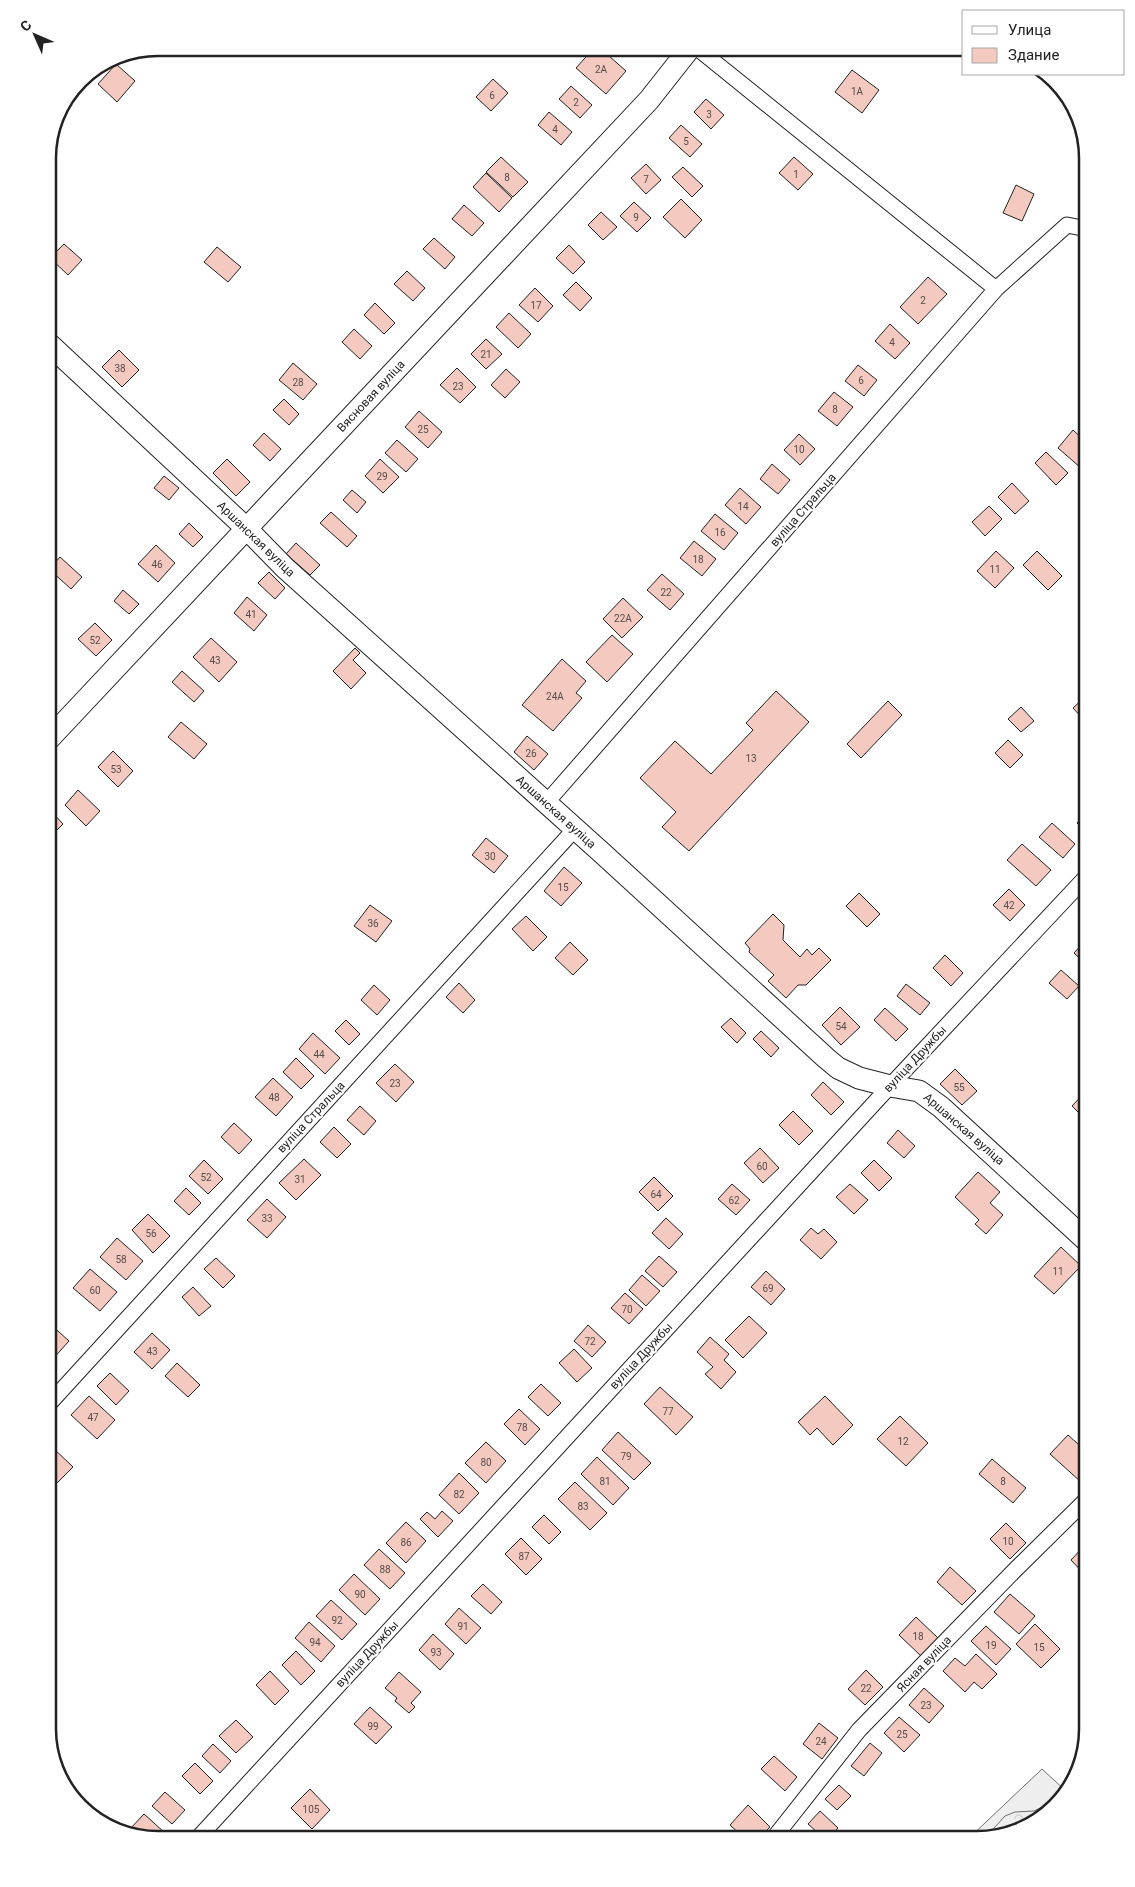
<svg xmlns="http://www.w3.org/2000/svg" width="1135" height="1887" viewBox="0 0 1135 1887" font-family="Roboto,sans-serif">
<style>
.grass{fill:#eee;stroke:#6f6f6f}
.forest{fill:url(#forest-crowns);stroke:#6f6f6f}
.building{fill:#f3c9c0;stroke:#222}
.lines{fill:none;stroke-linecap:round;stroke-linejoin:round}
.street-casing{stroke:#222;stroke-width:17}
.secondary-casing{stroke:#222;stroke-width:23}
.street{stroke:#fff;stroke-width:15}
.secondary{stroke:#fff;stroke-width:21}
.labels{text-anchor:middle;stroke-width:4;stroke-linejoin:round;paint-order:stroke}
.number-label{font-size:10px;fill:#564c4a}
.street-label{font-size:12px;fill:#222;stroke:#fff}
.rim{fill:none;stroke:#222;stroke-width:2.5}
</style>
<defs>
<pattern id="forest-crowns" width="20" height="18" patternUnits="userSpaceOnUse" patternTransform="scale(1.25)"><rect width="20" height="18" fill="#eee"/><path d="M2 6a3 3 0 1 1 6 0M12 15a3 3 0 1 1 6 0" fill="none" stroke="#ccc"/></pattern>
</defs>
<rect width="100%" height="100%" fill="#fff"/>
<!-- grass -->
<path class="grass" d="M 1042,1769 L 1067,1792 L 1025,1828 L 977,1839 L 968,1839 Z"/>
<!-- forest -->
<path class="forest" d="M 1060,1798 L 1025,1828 L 985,1838 L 1005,1816 L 1015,1812 L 1034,1811 Z"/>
<!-- building -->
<path class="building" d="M 594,48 L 600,48 L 626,71 L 606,94 L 576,68 Z
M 116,64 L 135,81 L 117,102 L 98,84 Z
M 852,70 L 879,90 L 862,113 L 835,92 Z
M 493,79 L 508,93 L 491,111 L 476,97 Z
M 571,86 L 592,105 L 580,118 L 559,99 Z
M 706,99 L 724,115 L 711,129 L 694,112 Z
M 549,112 L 572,132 L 561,145 L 538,125 Z
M 681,125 L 702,144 L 690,157 L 669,138 Z
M 501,157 L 528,182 L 513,197 L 486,172 Z
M 794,157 L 813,174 L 798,190 L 779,173 Z
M 646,164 L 661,180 L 646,194 L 631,178 Z
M 683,167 L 703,186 L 692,197 L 672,177 Z
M 486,173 L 512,198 L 499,212 L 473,187 Z
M 1016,185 L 1034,194 L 1022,221 L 1003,213 Z
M 681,199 L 702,220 L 685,238 L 663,217 Z
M 634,202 L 651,218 L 637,232 L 620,216 Z
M 464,205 L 484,223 L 472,236 L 452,219 Z
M 601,212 L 617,227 L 603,240 L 588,225 Z
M 434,238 L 455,257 L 445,269 L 423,249 Z
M 64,244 L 82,260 L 68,275 L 50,258 Z
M 569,245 L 585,262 L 573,274 L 556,258 Z
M 217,247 L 241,267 L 228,282 L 204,262 Z
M 407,271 L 425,288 L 413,301 L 394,284 Z
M 928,277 L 947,294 L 918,324 L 900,307 Z
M 576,282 L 592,298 L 580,311 L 563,295 Z
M 535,288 L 553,306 L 538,322 L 519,305 Z
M 375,303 L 395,323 L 384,334 L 364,315 Z
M 509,313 L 531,334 L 518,348 L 496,327 Z
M 890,324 L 910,343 L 895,359 L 875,341 Z
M 354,329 L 372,346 L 360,359 L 342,342 Z
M 486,339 L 502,354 L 486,369 L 471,354 Z
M 119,350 L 139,370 L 122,387 L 102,367 Z
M 293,363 L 317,384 L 303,400 L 279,380 Z
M 858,365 L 877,380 L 864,396 L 845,381 Z
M 457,368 L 476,387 L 460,403 L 440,385 Z
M 506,369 L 520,382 L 505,398 L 491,385 Z
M 834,392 L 853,407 L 837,426 L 818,411 Z
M 284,399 L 299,414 L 289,425 L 273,410 Z
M 419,411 L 442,432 L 428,448 L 405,427 Z
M 1073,430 L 1087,443 L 1087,461 L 1081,468 L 1058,448 Z
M 264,433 L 281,449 L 270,461 L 253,445 Z
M 799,434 L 815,449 L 800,465 L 784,450 Z
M 397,440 L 418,459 L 406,472 L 385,453 Z
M 1046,452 L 1068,473 L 1056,485 L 1035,463 Z
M 227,459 L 250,482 L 236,496 L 213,473 Z
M 380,459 L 399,477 L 383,493 L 365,476 Z
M 772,464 L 790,480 L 778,494 L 760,479 Z
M 164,476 L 179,488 L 169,500 L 154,488 Z
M 1012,483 L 1029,501 L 1015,514 L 998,497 Z
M 740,488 L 761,507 L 746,524 L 725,505 Z
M 352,490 L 366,502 L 357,513 L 343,500 Z
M 989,506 L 1002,519 L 985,536 L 972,522 Z
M 331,512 L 357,536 L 347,547 L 320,523 Z
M 715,514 L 738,533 L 724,550 L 701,531 Z
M 189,523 L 203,537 L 193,547 L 179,534 Z
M 694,541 L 716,559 L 702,576 L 680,558 Z
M 296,543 L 320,565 L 310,575 L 286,554 Z
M 156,545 L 175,563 L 158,582 L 138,564 Z
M 996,551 L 1014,568 L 995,588 L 977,571 Z
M 1037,551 L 1062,576 L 1048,590 L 1023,565 Z
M 60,557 L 82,577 L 71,589 L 49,569 Z
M 269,572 L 285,588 L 275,599 L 258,583 Z
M 662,574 L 684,594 L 670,610 L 647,590 Z
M 123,590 L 139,604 L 129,614 L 114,601 Z
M 247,597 L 267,615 L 254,631 L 234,613 Z
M 623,598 L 643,617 L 622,638 L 603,619 Z
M 95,623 L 112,640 L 96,656 L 78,639 Z
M 48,628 L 53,633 L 48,639 Z
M 612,635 L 633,654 L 607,682 L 586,662 Z
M 211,638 L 237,662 L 219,682 L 193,657 Z
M 355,648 L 360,653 L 353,660 L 366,673 L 351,689 L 333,671 Z
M 562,659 L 586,681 L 576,693 L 582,698 L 553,731 L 522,705 Z
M 182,671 L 204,691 L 194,702 L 172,682 Z
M 48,673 L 57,682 L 48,692 Z
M 776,691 L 809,722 L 689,851 L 662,827 L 676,812 L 640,778 L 675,741 L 711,774 L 753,730 L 746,723 Z
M 1084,698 L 1087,702 L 1087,715 L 1083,719 L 1073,708 Z
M 888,701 L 902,715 L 861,758 L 847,744 Z
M 1021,707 L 1034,721 L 1021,732 L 1008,719 Z
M 181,722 L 207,744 L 194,759 L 168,737 Z
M 527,736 L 548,754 L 534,770 L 514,752 Z
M 1008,740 L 1023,755 L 1010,768 L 995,753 Z
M 113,751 L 133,771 L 118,787 L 98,767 Z
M 78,790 L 100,811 L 86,826 L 65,805 Z
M 1087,811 L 1087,833 L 1077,823 Z
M 53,813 L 63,824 L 52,835 L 48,831 L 48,818 Z
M 1052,823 L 1075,844 L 1063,858 L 1039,837 Z
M 486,838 L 508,856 L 494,873 L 472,855 Z
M 1022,844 L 1051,870 L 1036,886 L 1007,860 Z
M 564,867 L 582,883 L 561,906 L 544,891 Z
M 1009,889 L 1025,905 L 1010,921 L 993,905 Z
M 859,893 L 880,914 L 867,927 L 846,906 Z
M 370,905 L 392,921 L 376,942 L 354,926 Z
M 773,914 L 784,925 L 783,940 L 800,957 L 807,949 L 812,955 L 819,948 L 831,960 L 806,985 L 798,985 L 786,998 L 768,981 L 774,975 L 749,952 L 750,949 L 745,943 Z
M 526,916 L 547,937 L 533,951 L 512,929 Z
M 1085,941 L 1087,943 L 1087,965 L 1074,953 Z
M 570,942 L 588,960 L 573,975 L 555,958 Z
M 945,955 L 963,973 L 951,986 L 933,968 Z
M 1061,970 L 1079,986 L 1067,999 L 1049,983 Z
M 459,983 L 475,1000 L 463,1013 L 446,997 Z
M 906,984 L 930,1003 L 920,1015 L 897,996 Z
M 374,985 L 390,1000 L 377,1015 L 361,1000 Z
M 840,1007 L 860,1027 L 841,1045 L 822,1025 Z
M 885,1008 L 908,1029 L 896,1041 L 874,1020 Z
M 731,1018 L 746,1033 L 737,1043 L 721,1027 Z
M 346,1020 L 360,1034 L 349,1045 L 335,1031 Z
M 761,1031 L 779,1048 L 771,1057 L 753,1039 Z
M 313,1033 L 340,1058 L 325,1074 L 299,1049 Z
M 296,1058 L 314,1076 L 301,1089 L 283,1072 Z
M 395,1064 L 414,1082 L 396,1102 L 376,1083 Z
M 955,1069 L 977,1091 L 962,1105 L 940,1084 Z
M 273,1078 L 293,1097 L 276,1116 L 255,1097 Z
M 823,1082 L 844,1102 L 831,1115 L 811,1095 Z
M 1087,1090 L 1087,1121 L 1072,1106 Z
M 360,1106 L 376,1121 L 364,1135 L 347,1120 Z
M 793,1111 L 813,1131 L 799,1145 L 779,1125 Z
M 234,1123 L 252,1140 L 239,1154 L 221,1137 Z
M 334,1127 L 351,1144 L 337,1158 L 320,1142 Z
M 898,1130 L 915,1146 L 904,1158 L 887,1143 Z
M 760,1148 L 779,1168 L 763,1183 L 744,1163 Z
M 304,1159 L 321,1175 L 296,1200 L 279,1183 Z
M 204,1160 L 223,1179 L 208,1194 L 189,1176 Z
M 874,1160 L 892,1178 L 879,1191 L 861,1173 Z
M 978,1172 L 1000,1192 L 990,1203 L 1003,1215 L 986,1234 L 975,1224 L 979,1220 L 955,1197 Z
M 654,1177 L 673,1196 L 658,1211 L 639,1192 Z
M 732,1184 L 750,1200 L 736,1215 L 718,1199 Z
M 850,1184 L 868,1200 L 854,1214 L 836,1197 Z
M 186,1188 L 201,1203 L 189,1215 L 174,1201 Z
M 267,1199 L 286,1217 L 267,1238 L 247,1220 Z
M 148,1214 L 170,1236 L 153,1253 L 132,1230 Z
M 666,1218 L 683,1234 L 669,1249 L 652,1233 Z
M 811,1228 L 818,1234 L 824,1229 L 837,1242 L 821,1259 L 800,1240 Z
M 117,1238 L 143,1261 L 126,1280 L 100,1257 Z
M 1061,1247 L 1081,1266 L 1054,1294 L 1034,1276 Z
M 659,1256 L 677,1272 L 663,1287 L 645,1271 Z
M 216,1258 L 235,1276 L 223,1288 L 204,1269 Z
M 90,1269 L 117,1292 L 100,1311 L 73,1288 Z
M 766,1271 L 785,1289 L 771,1305 L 751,1287 Z
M 642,1275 L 660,1291 L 646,1306 L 629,1290 Z
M 193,1287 L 211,1306 L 199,1316 L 182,1297 Z
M 625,1293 L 643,1309 L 629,1324 L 611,1308 Z
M 749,1316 L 767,1333 L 743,1358 L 725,1340 Z
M 48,1322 L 69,1341 L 52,1360 L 48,1356 Z
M 588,1325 L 606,1342 L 592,1357 L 574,1341 Z
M 152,1333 L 170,1350 L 152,1369 L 134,1352 Z
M 710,1337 L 729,1354 L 724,1360 L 736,1372 L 721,1389 L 705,1374 L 713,1367 L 697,1352 Z
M 574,1349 L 592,1368 L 577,1382 L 559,1363 Z
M 177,1363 L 200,1385 L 188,1397 L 165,1376 Z
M 110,1373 L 129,1391 L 116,1405 L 97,1386 Z
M 541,1384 L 561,1403 L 548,1416 L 528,1397 Z
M 660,1387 L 693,1417 L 676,1435 L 644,1404 Z
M 89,1396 L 115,1420 L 97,1439 L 71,1415 Z
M 825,1396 L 853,1425 L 833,1445 L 817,1428 L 810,1435 L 798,1422 Z
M 519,1409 L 540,1429 L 525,1445 L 504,1424 Z
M 900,1416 L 928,1443 L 906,1466 L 877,1439 Z
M 618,1432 L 651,1463 L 634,1480 L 602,1450 Z
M 1087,1434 L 1087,1445 L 1082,1440 Z
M 1068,1435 L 1087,1452 L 1087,1475 L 1081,1482 L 1050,1454 Z
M 486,1442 L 506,1461 L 486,1483 L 465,1463 Z
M 50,1445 L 73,1467 L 55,1485 L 48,1478 L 48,1447 Z
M 597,1457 L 629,1488 L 613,1505 L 581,1474 Z
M 992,1459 L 1026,1488 L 1013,1503 L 979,1474 Z
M 459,1473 L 479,1493 L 459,1514 L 439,1495 Z
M 575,1482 L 607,1513 L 590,1530 L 558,1499 Z
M 442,1511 L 453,1521 L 438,1537 L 420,1519 L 427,1512 L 435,1519 Z
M 544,1515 L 561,1532 L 549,1544 L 532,1527 Z
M 406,1522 L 426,1541 L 406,1563 L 386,1543 Z
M 1006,1523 L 1026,1543 L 1010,1559 L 990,1539 Z
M 521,1538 L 542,1559 L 526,1575 L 505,1554 Z
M 1083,1547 L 1087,1551 L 1087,1577 L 1071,1560 Z
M 379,1549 L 405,1573 L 390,1589 L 364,1565 Z
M 950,1567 L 976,1591 L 962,1605 L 937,1582 Z
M 354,1574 L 380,1599 L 365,1615 L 339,1590 Z
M 483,1584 L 502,1602 L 491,1614 L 471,1596 Z
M 1010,1594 L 1035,1616 L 1019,1634 L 994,1612 Z
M 331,1600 L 357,1624 L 342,1640 L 316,1616 Z
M 459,1608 L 481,1628 L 466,1644 L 445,1624 Z
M 916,1617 L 938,1638 L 921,1656 L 899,1635 Z
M 309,1622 L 335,1646 L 321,1662 L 295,1638 Z
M 1035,1624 L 1060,1649 L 1041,1668 L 1016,1644 Z
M 986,1626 L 1011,1649 L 996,1665 L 971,1641 Z
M 433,1634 L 454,1654 L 440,1670 L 419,1650 Z
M 296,1651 L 315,1671 L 301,1685 L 282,1665 Z
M 976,1654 L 997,1674 L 982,1689 L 974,1682 L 965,1692 L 943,1671 L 955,1658 L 965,1666 Z
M 866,1670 L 883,1687 L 865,1705 L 848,1689 Z
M 270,1671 L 289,1691 L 275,1705 L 256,1685 Z
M 399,1672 L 421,1692 L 411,1703 L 415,1707 L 409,1713 L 395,1701 L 397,1698 L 385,1688 Z
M 924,1688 L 944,1706 L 929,1723 L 909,1705 Z
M 370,1707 L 392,1727 L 376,1744 L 354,1724 Z
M 899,1717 L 920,1735 L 904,1752 L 884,1733 Z
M 236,1720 L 253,1737 L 236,1753 L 219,1736 Z
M 819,1723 L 838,1738 L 822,1759 L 803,1744 Z
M 870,1743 L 882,1753 L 864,1776 L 851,1766 Z
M 213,1744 L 231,1761 L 220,1773 L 202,1756 Z
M 774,1756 L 797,1777 L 785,1791 L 761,1769 Z
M 195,1763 L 213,1781 L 200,1794 L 182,1776 Z
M 839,1785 L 851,1796 L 837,1810 L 825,1799 Z
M 310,1789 L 330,1810 L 312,1829 L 291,1808 Z
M 165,1792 L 185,1810 L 172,1824 L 152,1806 Z
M 748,1805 L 770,1827 L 758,1839 L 745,1839 L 730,1825 Z
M 820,1811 L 838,1828 L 828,1839 L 825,1839 L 808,1824 Z
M 144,1814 L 164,1832 L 157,1839 L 152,1839 L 132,1833 L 129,1830 Z"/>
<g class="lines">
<!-- street casing -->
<g class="street-casing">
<path id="street" d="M 697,48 L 996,289
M 546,803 L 996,289 L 1067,225 L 1087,229
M 48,1405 L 575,829
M 197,1839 L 890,1086 L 1087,876
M 773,1839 L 859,1730 L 1014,1571 L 1087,1499"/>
</g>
<!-- secondary casing -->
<g class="secondary-casing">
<path id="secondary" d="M 48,343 L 246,528 L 285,568 L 601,852 L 826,1058 L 838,1068 L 859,1078 L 890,1086 L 919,1091 L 941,1107 L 1087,1241
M 48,740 L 649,100 L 690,48"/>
</g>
<!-- street -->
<use href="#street" class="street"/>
<!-- secondary -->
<use href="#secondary" class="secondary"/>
</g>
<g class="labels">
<!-- number labels -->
<g class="number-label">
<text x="601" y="73">2А</text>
<text x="857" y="95">1А</text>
<text x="492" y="99">6</text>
<text x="576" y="106">2</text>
<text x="709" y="118">3</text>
<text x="555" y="133">4</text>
<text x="686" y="145">5</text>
<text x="796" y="178">1</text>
<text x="507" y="181">8</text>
<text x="646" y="183">7</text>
<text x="636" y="221">9</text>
<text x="923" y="304">2</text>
<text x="536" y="309">17</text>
<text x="892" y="346">4</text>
<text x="486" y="358">21</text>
<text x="120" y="372">38</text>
<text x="861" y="384">6</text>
<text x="298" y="386">28</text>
<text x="458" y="390">23</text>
<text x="835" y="413">8</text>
<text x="423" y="433">25</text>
<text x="799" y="453">10</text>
<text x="382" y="480">29</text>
<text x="743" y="510">14</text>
<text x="720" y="536">16</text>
<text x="698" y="563">18</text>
<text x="157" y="568">46</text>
<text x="995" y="573">11</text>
<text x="666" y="596">22</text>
<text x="251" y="618">41</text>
<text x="623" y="622">22А</text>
<text x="95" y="644">52</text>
<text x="215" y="664">43</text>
<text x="555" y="700">24А</text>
<text x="531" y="757">26</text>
<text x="751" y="762">13</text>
<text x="116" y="773">53</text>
<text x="490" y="860">30</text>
<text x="563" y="891">15</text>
<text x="1009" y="909">42</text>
<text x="373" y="927">36</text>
<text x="841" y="1030">54</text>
<text x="319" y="1058">44</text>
<text x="395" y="1087">23</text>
<text x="959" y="1091">55</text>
<text x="274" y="1101">48</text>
<text x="762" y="1170">60</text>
<text x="206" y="1181">52</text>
<text x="300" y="1183">31</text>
<text x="656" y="1198">64</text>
<text x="734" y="1204">62</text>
<text x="267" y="1222">33</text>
<text x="151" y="1237">56</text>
<text x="121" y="1263">58</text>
<text x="1058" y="1275">11</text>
<text x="768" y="1292">69</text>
<text x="95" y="1294">60</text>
<text x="627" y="1313">70</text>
<text x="590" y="1345">72</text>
<text x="152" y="1355">43</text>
<text x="668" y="1415">77</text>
<text x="93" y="1421">47</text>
<text x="522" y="1431">78</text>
<text x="903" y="1445">12</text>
<text x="626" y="1460">79</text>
<text x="486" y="1466">80</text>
<text x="605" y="1485">81</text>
<text x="1003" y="1485">8</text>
<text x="459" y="1498">82</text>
<text x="583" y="1510">83</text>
<text x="1008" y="1545">10</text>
<text x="406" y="1546">86</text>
<text x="524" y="1560">87</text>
<text x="385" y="1573">88</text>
<text x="360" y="1598">90</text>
<text x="337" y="1624">92</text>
<text x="463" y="1630">91</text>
<text x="918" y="1640">18</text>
<text x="315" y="1646">94</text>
<text x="991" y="1649">19</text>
<text x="1039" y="1651">15</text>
<text x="436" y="1656">93</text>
<text x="866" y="1692">22</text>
<text x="926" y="1709">23</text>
<text x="373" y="1730">99</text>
<text x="902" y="1738">25</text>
<text x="821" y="1745">24</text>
<text x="311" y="1813">105</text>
</g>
<!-- street labels -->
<g class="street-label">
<text transform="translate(371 396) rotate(-47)" y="4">Вясновая вуліца</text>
<text transform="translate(803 510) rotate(-49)" y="4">вуліца Стральца</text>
<text transform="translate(256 539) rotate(44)" y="4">Аршанская вуліца</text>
<text transform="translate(556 812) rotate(42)" y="4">Аршанская вуліца</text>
<text transform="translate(915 1059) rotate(-47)" y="4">вуліца Дружбы</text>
<text transform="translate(311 1117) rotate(-47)" y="4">вуліца Стральца</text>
<text transform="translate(964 1129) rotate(41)" y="4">Аршанская вуліца</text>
<text transform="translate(641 1356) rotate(-47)" y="4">вуліца Дружбы</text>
<text transform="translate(367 1654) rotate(-47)" y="4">вуліца Дружбы</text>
<text transform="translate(924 1664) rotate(-46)" y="4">Ясная вуліца</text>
</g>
</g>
<!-- crop -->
<path d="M0 0H1135V1887H0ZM158 56H977A102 102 0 0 1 1079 158V1729A102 102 0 0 1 977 1831H158A102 102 0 0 1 56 1729V158A102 102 0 0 1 158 56Z" fill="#fff" fill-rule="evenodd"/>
<path class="rim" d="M158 56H977A102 102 0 0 1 1079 158V1729A102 102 0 0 1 977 1831H158A102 102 0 0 1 56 1729V158A102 102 0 0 1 158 56Z"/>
<!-- legend -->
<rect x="962" y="10" width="162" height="65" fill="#ffffff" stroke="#a7a7a7"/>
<rect x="972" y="26" width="25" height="8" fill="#ffffff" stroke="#a7a7a7"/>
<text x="1008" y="35" font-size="15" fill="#222222">Улица</text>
<rect x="972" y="48" width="25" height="15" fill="#f3c9c0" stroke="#a7a7a7"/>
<text x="1008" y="60" font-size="15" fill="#222222">Здание</text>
<!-- north arrow -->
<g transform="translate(35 35) rotate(315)" stroke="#ffffff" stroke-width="4" paint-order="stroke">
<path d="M0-4L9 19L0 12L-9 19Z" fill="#222222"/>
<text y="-8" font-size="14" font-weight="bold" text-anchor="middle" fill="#222222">С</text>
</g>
</svg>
